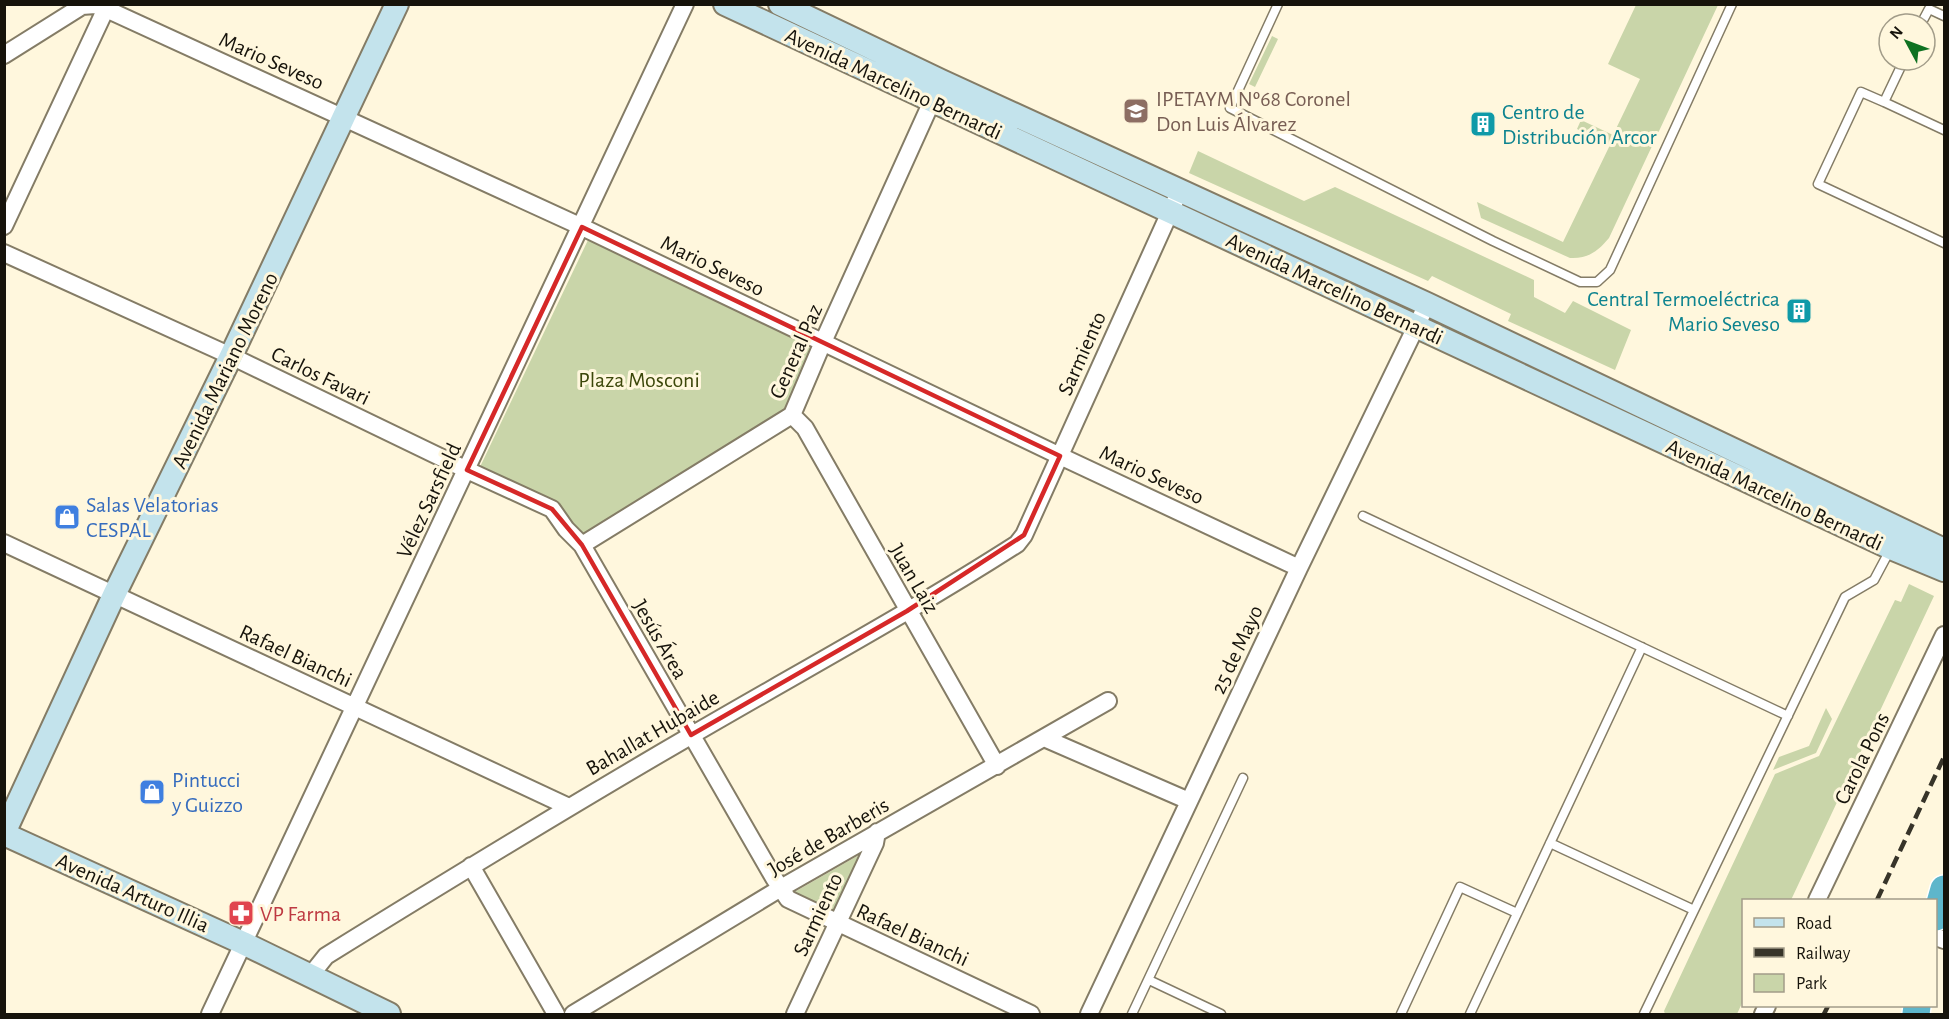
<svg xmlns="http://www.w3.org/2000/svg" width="1949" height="1019" viewBox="0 0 1949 1019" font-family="'Alegreya Sans',sans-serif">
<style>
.green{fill:#c9d5a9}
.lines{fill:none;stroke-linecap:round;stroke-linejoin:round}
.service-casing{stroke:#847c66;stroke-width:11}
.minor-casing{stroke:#847c66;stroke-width:20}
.secondary-casing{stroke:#847c66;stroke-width:26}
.trunk-casing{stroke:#fff;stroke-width:30}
.service{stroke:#fff;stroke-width:8}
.minor{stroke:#fff;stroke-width:16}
.secondary{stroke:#c3e3ec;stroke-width:22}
.trunk{stroke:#5eb6cb;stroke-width:27}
.rail{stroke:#373429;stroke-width:4.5;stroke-dasharray:12 6;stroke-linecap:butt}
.marked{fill:none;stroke:#d62828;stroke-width:4.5;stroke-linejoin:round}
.labels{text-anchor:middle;stroke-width:6;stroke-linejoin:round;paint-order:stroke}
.street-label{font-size:22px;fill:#16130b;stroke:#fff7dd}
.education-label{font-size:22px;fill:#785e54;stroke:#fff7dd;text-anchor:start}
.culture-label{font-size:22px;fill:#0d838f;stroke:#fff7dd;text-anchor:start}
.park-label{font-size:22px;fill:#3c470a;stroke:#fff7dd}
.shop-label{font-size:22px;fill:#366cbe;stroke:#fff7dd;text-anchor:start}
.health-label{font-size:22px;fill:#be3a42;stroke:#fff7dd;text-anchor:start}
</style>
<rect width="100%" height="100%" fill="#fff7dd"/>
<!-- green -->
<path class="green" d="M 1636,5 L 1718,5 L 1609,238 C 1598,251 1588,259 1570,258 L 1481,218 L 1477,202 L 1563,242 L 1610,145 L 1577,129 L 1581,120 L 1613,135 L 1640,79 L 1608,64 Z
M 1272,36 L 1278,39 L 1255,87 L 1249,84 Z
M 1198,151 L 1304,201 L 1335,187 L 1534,280 L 1534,297 L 1565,313 L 1573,301 L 1631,330 L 1615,370 L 1508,321 L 1511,314 L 1432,276 L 1428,281 L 1189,173 Z
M 588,240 L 816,344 L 788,412 L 579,537 L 479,469 Z
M 1909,584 L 1934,596 L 1791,900 L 1744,900 L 1743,1001 L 1737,1014 L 1665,1014 L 1664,1011 L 1775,774 L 1819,756 L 1895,600 L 1901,602 Z
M 1826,708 L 1832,719 L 1816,753 L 1773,770 L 1779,757 L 1809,746 Z
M 866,851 L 836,918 L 791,894 Z"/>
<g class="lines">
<!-- service casing -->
<g class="service-casing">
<path id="service" d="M 1278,4 L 1230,108 L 1493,241 L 1580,282 L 1597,282 L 1610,270 L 1732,4
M 1921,24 L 1929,9 L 1944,16
M 1904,60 L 1884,102 L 1944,130
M 1884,102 L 1861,92 L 1818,184 L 1944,243
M 1363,516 L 1788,716
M 1550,843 L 1694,910
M 1149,980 L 1221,1014
M 1132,1014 L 1243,778
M 1401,1014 L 1460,887 L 1517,913
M 1470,1014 L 1642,647
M 1644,1014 L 1845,597 L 1874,580 L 1890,550"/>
</g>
<!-- minor casing -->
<g class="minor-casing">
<path id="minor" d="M 4,55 L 82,6 L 95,5 L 106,9 L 582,227 L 1060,456 L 1299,568
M 4,226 L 108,4
M 4,253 L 231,356 L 467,470 L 552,509 L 566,529 L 582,545 L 774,878 L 788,899 L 1031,1014
M 792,415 L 805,428 L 997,766
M 4,543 L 569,807
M 582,545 L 792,415 L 823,342 L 937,90
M 1044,738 L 1189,801
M 471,866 L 556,1014
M 1817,900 L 1944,635
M 1936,937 L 1944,940
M 310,976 L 326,956 C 447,881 568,807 692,735 C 800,672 911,612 1017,544 L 1024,535 L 1175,201
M 210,1014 L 685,4
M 573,1014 L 781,888 L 1108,701
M 795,1014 L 875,843 L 877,832
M 1089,1014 L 1299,568 L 1427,304
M 1763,1014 L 1767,1006"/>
</g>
<!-- secondary casing -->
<g class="secondary-casing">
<path id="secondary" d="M 725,4 L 1891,548 L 1944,570
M 780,4 L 941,81 L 1427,304 L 1944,550
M 4,833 L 114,595 L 231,356 L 397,4
M 4,834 L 243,943 L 389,1014"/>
</g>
<!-- trunk casing -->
<g class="trunk-casing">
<path id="trunk" d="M 1936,917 L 1944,889
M 1916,1014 L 1917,1006"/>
</g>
<!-- service -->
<use href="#service" class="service"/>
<!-- minor -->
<use href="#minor" class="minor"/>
<!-- secondary -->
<use href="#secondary" class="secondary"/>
<!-- trunk -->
<use href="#trunk" class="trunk"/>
<!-- rail -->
<path class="rail" d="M 1877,900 L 1944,757
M 1824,1014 L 1828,1006"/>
</g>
<!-- marked area -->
<path class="marked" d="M 582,227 L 1060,456 L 1024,535 L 907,611 L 691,735 L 582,545 L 552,509 L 467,470 Z"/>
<!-- icons -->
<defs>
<g id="school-square" transform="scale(1.35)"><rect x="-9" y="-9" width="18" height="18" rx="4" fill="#8d6e63" stroke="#fff7dd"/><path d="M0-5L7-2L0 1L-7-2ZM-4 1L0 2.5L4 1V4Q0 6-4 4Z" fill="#fff"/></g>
<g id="building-square" transform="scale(1.35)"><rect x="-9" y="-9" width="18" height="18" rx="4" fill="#0f9aa8" stroke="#fff7dd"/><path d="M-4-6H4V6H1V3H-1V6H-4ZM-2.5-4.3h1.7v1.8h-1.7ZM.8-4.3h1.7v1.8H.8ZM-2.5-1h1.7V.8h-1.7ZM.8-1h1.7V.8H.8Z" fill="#fff"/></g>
<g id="shop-square" transform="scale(1.35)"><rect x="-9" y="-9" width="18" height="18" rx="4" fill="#3f7fe0" stroke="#fff7dd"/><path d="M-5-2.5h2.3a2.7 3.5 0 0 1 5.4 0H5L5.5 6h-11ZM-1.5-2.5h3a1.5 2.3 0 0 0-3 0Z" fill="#fff"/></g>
<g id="pharmacy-square" transform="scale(1.35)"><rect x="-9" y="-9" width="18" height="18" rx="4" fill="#e0444e" stroke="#fff7dd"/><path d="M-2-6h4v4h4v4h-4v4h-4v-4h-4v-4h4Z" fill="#fff"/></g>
</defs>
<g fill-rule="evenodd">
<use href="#school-square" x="1136" y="111"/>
<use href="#building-square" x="1483" y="124"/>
<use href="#building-square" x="1799" y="311"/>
<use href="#shop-square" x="67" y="517"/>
<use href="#shop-square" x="152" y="792"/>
<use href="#pharmacy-square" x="241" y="913"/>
</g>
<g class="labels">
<!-- street labels -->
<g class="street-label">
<text transform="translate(272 60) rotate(24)" y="8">Mario Seveso</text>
<text transform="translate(894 83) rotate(25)" y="8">Avenida Marcelino Bernardi</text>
<text transform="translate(713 265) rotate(26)" y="8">Mario Seveso</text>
<text transform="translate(1335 288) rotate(25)" y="8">Avenida Marcelino Bernardi</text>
<text transform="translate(795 351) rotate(-66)" y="8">General Paz</text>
<text transform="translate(1081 353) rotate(-66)" y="8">Sarmiento</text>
<text transform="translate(224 370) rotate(-64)" y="8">Avenida Mariano Moreno</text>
<text transform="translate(321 375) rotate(26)" y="8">Carlos Favari</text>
<text transform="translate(1152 474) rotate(25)" y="8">Mario Seveso</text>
<text transform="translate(1775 494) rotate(25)" y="8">Avenida Marcelino Bernardi</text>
<text transform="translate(428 500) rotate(-65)" y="8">Vélez Sarsfield</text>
<text transform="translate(915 578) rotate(60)" y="8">Juan Laiz</text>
<text transform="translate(661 639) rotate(60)" y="8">Jesús Área</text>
<text transform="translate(1236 649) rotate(-65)" y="8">25 de Mayo</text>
<text transform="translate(296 655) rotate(25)" y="8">Rafael Bianchi</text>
<text transform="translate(652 732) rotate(-30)" y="8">Bahallat Hubaide</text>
<text transform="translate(1861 758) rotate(-64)" y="8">Carola Pons</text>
<text transform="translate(828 836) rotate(-30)" y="8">José de Barberis</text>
<text transform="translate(133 892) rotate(24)" y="8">Avenida Arturo Illia</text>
<text transform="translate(817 914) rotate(-65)" y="8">Sarmiento</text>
<text transform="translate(913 934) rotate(25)" y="8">Rafael Bianchi</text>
</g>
<!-- education labels -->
<g class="education-label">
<text x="1156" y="106">IPETAYM Nº68 Coronel<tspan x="1156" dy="25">Don Luis Álvarez</tspan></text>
</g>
<!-- culture labels -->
<g class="culture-label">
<text x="1502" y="119">Centro de<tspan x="1502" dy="25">Distribución Arcor</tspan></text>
<text x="1780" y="306" text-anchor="end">Central Termoeléctrica<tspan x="1780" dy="25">Mario Seveso</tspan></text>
</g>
<!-- park labels -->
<g class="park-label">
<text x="639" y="387">Plaza Mosconi</text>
</g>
<!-- shop labels -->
<g class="shop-label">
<text x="86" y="512">Salas Velatorias<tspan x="86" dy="25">CESPAL</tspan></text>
<text x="172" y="787">Pintucci<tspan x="172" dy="25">y Guizzo</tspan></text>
</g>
<!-- health labels -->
<g class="health-label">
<text x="260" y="921">VP Farma</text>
</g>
</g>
<!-- border -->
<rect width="1949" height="1019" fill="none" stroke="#16130b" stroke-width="12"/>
<!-- legend -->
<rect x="1742" y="899" width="195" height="108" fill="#fff7dd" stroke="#a29c89" stroke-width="1.5"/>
<rect x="1754" y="918" width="30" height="9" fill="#c3e3ec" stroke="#a29c89" stroke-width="1.5"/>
<text x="1796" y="929" font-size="18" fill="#16130b">Road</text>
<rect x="1754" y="948" width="30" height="9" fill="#373429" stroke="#a29c89" stroke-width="1.5"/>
<text x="1796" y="959" font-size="18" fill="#16130b">Railway</text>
<rect x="1754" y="974" width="30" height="18" fill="#c9d5a9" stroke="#a29c89" stroke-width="1.5"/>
<text x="1796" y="989" font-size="18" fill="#16130b">Park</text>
<!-- north arrow -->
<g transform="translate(1907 42) rotate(311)"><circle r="28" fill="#fff7dd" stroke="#a29c89" stroke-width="1.5"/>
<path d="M0-4.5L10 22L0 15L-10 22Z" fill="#0e7121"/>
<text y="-9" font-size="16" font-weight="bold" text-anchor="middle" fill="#16130b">N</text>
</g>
</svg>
